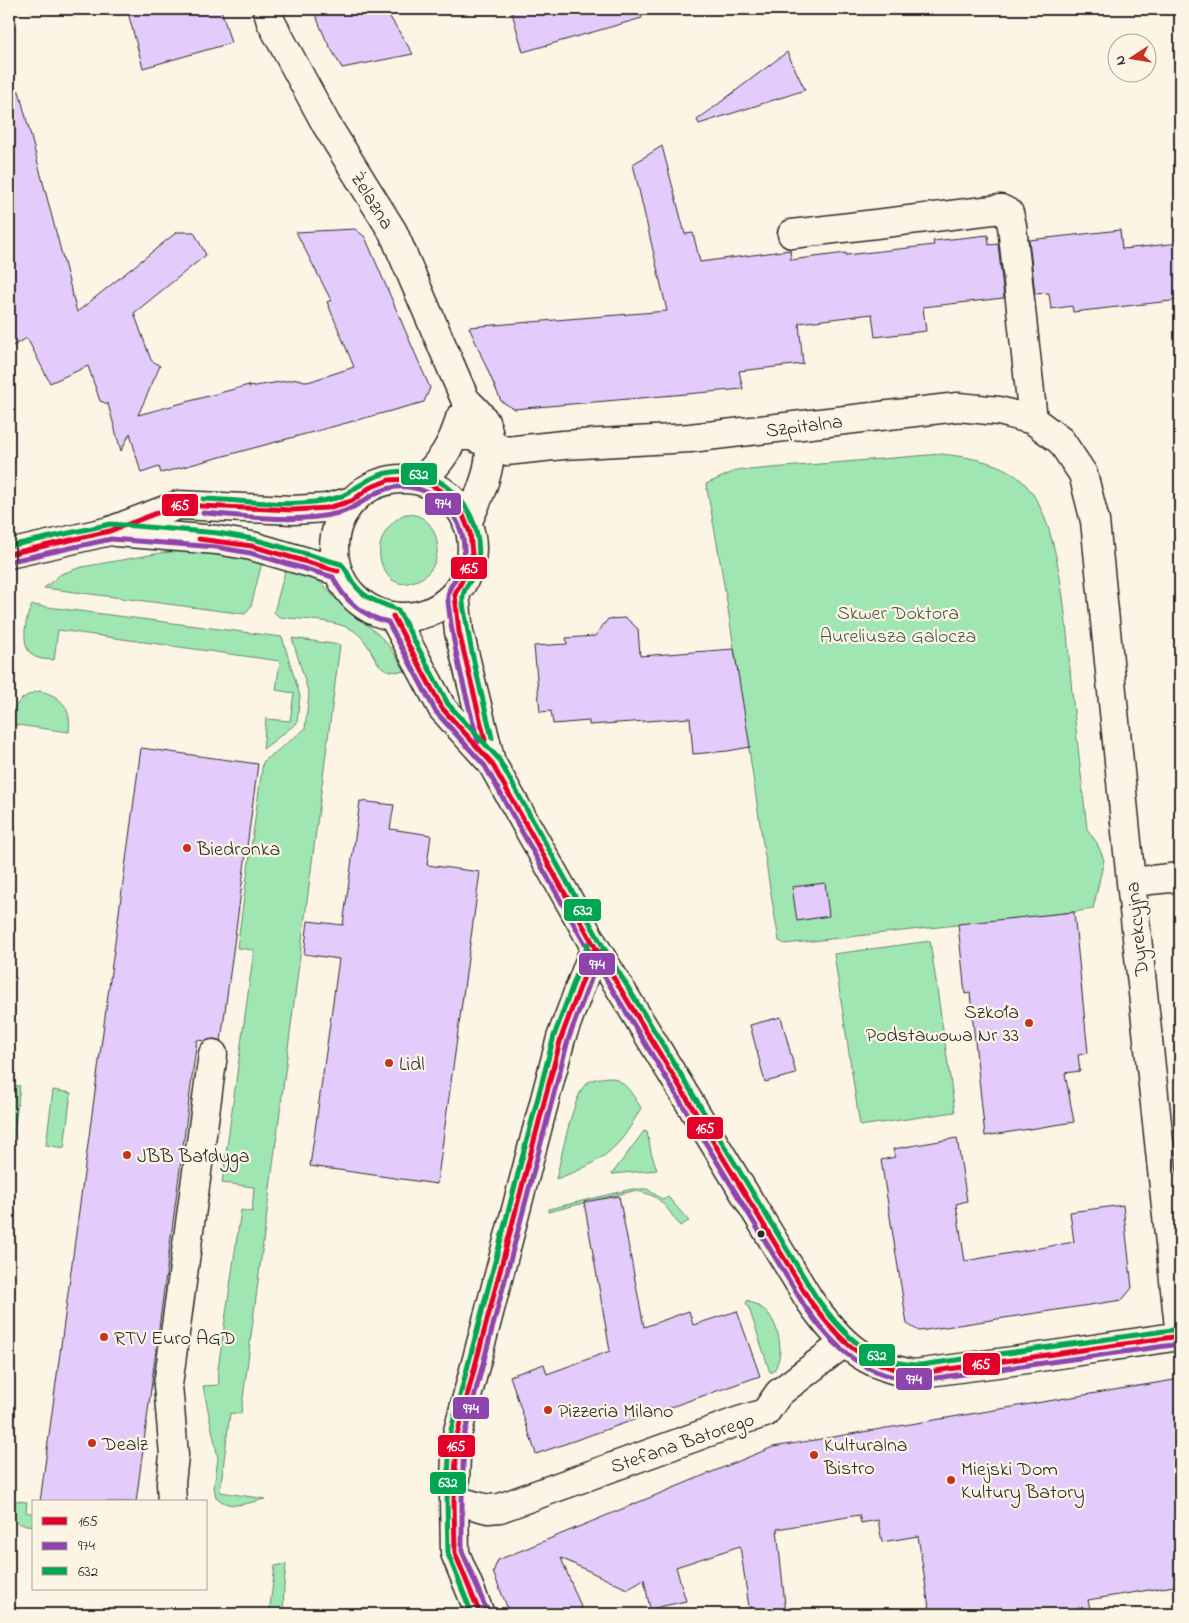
<svg xmlns="http://www.w3.org/2000/svg" width="1189" height="1623" viewBox="0 0 1189 1623" font-family="'Indie Flower',sans-serif">
<style>
.green{fill:#a0e6b2;stroke:#66886e}
.building{fill:#e3cbfb;stroke:#2b2b2b}
.lines{fill:none;stroke-linecap:round;stroke-linejoin:round}
.minor-casing{stroke:#2b2b2b;stroke-width:31}
.minor{stroke:#fcf5e5;stroke-width:28}
.bus-1-casing{stroke:#fcf5e5;stroke-width:9}
.bus-2-casing{stroke:#fcf5e5;stroke-width:9}
.bus-3-casing{stroke:#fcf5e5;stroke-width:9}
.bus-1{stroke:#e4002b;stroke-width:5}
.bus-2{stroke:#8e44ad;stroke-width:5}
.bus-3{stroke:#00a651;stroke-width:5}
.poi-dot{fill:#c8321e;stroke:#fcf5e5;stroke-width:2}
.bus-dot{fill:#2b2b2b;stroke:#fcf5e5;stroke-width:2}
.labels{text-anchor:middle;stroke-width:4.5;stroke-linejoin:round;paint-order:stroke}
.street-label{font-size:20px;fill:#2b2b2b;stroke:#fcf5e5}
.park-label{font-size:20px;fill:#485a4d;stroke:#fcf5e5}
.poi-label{font-size:20px;fill:#2b2b2b;stroke:#fcf5e5;text-anchor:start}
.line-badge{stroke:#fcf5e5;stroke-width:2}
.badge-label{font-size:14px;text-anchor:middle;font-weight:bold;fill:#fff}
</style>
<rect width="100%" height="100%" fill="#fcf5e5"/>
<filter id="ink" filterUnits="userSpaceOnUse"><feTurbulence type="fractalNoise" baseFrequency=".02" numOctaves="2"/><feDisplacementMap in="SourceGraphic" scale="10" xChannelSelector="R" yChannelSelector="G"/><feConvolveMatrix kernelMatrix="1 2 1 2 8 2 1 2 1" color-interpolation-filters="sRGB"/></filter>
<g filter="url(#ink)">
<!-- green -->
<path class="green" d="M 941,454 C 969,457 1005,462 1025,484 C 1063,524 1067,638 1072,693 C 1077,738 1082,783 1087,829 L 1097,843 L 1104,860 L 1093,909 L 1074,912 L 785,944 L 779,941 C 752,789 736,636 706,484 L 740,469 L 748,470 Z
M 405,514 C 443,512 449,570 415,581 C 409,583 402,585 396,582 C 389,579 385,572 382,565 C 374,544 387,523 405,514 Z
M 188,550 L 219,552 L 262,562 L 251,606 L 245,614 L 44,588 L 61,574 L 82,567 L 161,553 Z
M 286,568 C 294,570 304,572 312,576 C 324,583 331,595 342,605 C 351,614 362,620 372,629 C 386,640 396,655 405,671 C 372,676 378,652 358,634 C 342,619 301,620 279,617 L 274,612 Z
M 32,605 L 282,637 L 300,696 L 297,723 L 263,749 L 266,719 L 290,721 L 294,693 L 276,690 L 280,661 L 58,630 L 54,660 C 49,659 43,660 38,658 C 18,652 25,618 32,605 Z
M 292,638 L 340,645 L 241,1414 L 230,1413 L 220,1492 L 265,1499 C 246,1503 231,1511 216,1497 L 214,1487 L 218,1458 L 203,1386 L 219,1385 L 218,1369 L 241,1210 L 252,1212 L 254,1187 L 222,1183 L 254,950 L 237,948 L 263,762 L 305,729 L 309,694 Z
M 40,691 C 62,696 72,709 69,732 L 9,724 C 13,705 21,695 40,691 Z
M 930,941 L 955,1112 L 860,1126 L 834,954 Z
M 609,1077 C 625,1080 633,1095 641,1108 C 634,1120 627,1134 617,1144 C 601,1162 578,1171 556,1179 C 561,1160 573,1094 587,1083 C 593,1078 602,1078 609,1077 Z
M 9,1085 L 20,1086 L 13,1141 L 9,1140 Z
M 53,1090 L 71,1093 L 64,1148 L 46,1145 Z
M 644,1131 L 647,1132 L 651,1152 L 657,1170 L 612,1174 Z
M 632,1189 L 647,1189 L 662,1199 L 668,1197 L 689,1221 L 680,1226 C 665,1206 660,1193 633,1191 L 548,1212 L 549,1209 Z
M 748,1300 C 754,1304 763,1308 768,1313 C 780,1329 785,1355 773,1372 L 770,1372 L 749,1308 L 746,1303 Z
M 9,1500 L 27,1502 L 26,1512 L 34,1514 L 34,1526 L 20,1524 L 9,1517 Z
M 286,1564 L 284,1586 L 283,1614 L 269,1614 L 275,1566 Z"/>
<!-- building -->
<path class="building" d="M 127,9 L 221,9 L 231,43 L 143,68 Z
M 313,9 L 385,9 L 413,54 L 342,68 L 326,40 Z
M 511,9 L 641,9 L 642,18 L 523,52 Z
M 787,52 L 805,90 L 699,124 L 697,120 Z
M 19,91 L 77,312 L 177,232 L 194,232 L 206,255 L 134,313 L 151,360 L 160,366 L 138,415 L 249,385 L 249,387 L 298,379 L 308,382 L 354,367 L 327,302 L 331,300 L 296,232 L 355,229 L 365,237 L 430,388 L 424,402 L 161,473 L 159,467 L 141,473 L 130,433 L 121,451 L 108,404 L 100,401 L 88,366 L 50,383 L 27,338 L 9,348 L 9,93 Z
M 662,146 L 685,234 L 693,233 L 700,262 L 790,250 L 791,260 L 846,253 L 846,255 L 934,245 L 933,241 L 988,235 L 989,245 L 998,244 L 1004,298 L 923,307 L 926,331 L 875,337 L 872,314 L 799,323 L 803,364 L 739,371 L 743,389 L 514,409 L 501,401 L 469,327 L 667,311 L 633,164 Z
M 1120,230 L 1122,249 L 1180,243 L 1180,300 L 1073,312 L 1072,306 L 1051,309 L 1049,293 L 1035,294 L 1029,240 Z
M 626,618 L 638,629 L 640,656 L 734,649 L 750,747 L 728,751 L 693,754 L 690,718 L 589,725 L 589,721 L 553,724 L 551,711 L 540,712 L 534,646 L 567,644 L 566,638 L 595,636 L 608,619 Z
M 141,748 L 258,764 L 221,1041 L 215,1039 L 205,1041 L 197,1040 L 136,1502 L 40,1502 Z
M 360,801 L 394,805 L 390,829 L 431,835 L 427,865 L 480,872 L 437,1184 L 310,1166 L 339,959 L 304,954 L 308,921 L 343,925 Z
M 825,883 L 829,916 L 797,921 L 792,887 Z
M 1074,912 L 1088,1053 L 1078,1055 L 1080,1071 L 1065,1073 L 1074,1122 L 985,1136 L 970,993 L 965,994 L 958,924 Z
M 781,1017 L 796,1074 L 765,1082 L 750,1025 Z
M 957,1138 L 967,1201 L 956,1204 L 965,1261 L 1074,1242 L 1070,1212 L 1123,1205 L 1132,1288 L 1122,1300 L 919,1331 L 907,1324 L 881,1160 L 895,1157 L 893,1149 Z
M 619,1196 L 644,1327 L 689,1311 L 693,1325 L 737,1311 L 760,1376 L 536,1454 L 510,1376 L 544,1364 L 547,1374 L 610,1351 L 584,1202 Z
M 1180,1379 L 1180,1585 L 1088,1600 L 1091,1614 L 930,1614 L 918,1536 L 882,1542 L 878,1520 L 861,1523 L 859,1515 L 777,1529 L 786,1614 L 753,1614 L 752,1607 L 749,1607 L 740,1546 L 676,1567 L 686,1601 L 650,1609 L 644,1579 L 627,1589 L 561,1558 L 584,1614 L 510,1614 L 493,1572 L 498,1560 L 773,1447 Z"/>
<g class="lines">
<!-- minor casing -->
<g class="minor-casing">
<path id="minor" d="M 267,9 L 271,22 L 326,124 L 393,232 L 465,399 C 471,406 481,414 485,422 C 499,456 481,493 467,523
M 792,234 L 1001,209 L 1009,213 L 1012,226 L 1033,420
M 455,436 L 471,436 L 506,451 L 563,445 L 690,438 L 958,407 L 999,411 L 1033,420 L 1061,441 L 1083,474 L 1095,521 L 1131,882 L 1180,1336
M334 548a69 69 0 1 1 138 0a69 69 0 1 1-138 0Z
M 421,481 C 441,462 453,445 460,418
M 116,532 L 217,540 L 252,546 L 338,571
M 9,554 L 110,531 L 178,505 L 293,510 L 327,508 L 352,501
M 455,594 L 459,632 L 490,758
M 393,616 L 442,708 L 491,762 L 595,947 L 810,1301 C 839,1342 863,1366 914,1374 L 1013,1361 L 1180,1336
M 1131,882 L 1180,877
M 454,1500 L 488,1509 L 500,1508 L 739,1421 L 765,1413 L 779,1393 L 844,1343
M 172,1502 L 171,1483 L 174,1455 L 168,1385 L 213,1054
M 480,1614 L 455,1553 L 454,1500 L 457,1435 L 561,1038 L 595,947"/>
</g>
<!-- minor -->
<use href="#minor" class="minor"/>
<!-- bus-1 casing -->
<g class="bus-1-casing">
<path id="bus-1" d="M 199,539 L 252,546 L 338,571
M 9,554 L 110,531 L 178,505 L 293,510 L 327,508 L 352,501 L 369,488 L 389,480 L 410,479 L 431,485 L 440,490 L 456,504 L 462,513 L 470,533 L 472,554 L 470,565 L 455,594 L 459,632 L 485,740
M 393,616 L 442,708 L 491,762 L 595,947 L 810,1301 C 841,1343 862,1363 914,1374 L 1180,1336
M 480,1614 L 455,1553 L 454,1500 L 457,1435 L 561,1038 L 595,947"/>
</g>
<!-- bus-2 casing -->
<g class="bus-2-casing">
<path id="bus-2" d="M 203,513 C 247,516 294,524 339,513 C 360,508 373,489 396,487 C 438,483 471,523 463,563 C 460,577 446,586 448,601 C 453,649 466,695 478,742
M 11,561 L 111,539 L 216,547 L 250,553 L 333,577 C 344,601 363,616 388,622 L 436,712 L 485,766 L 589,951 L 804,1305 C 833,1347 866,1380 921,1380 L 1180,1344
M 487,1611 L 462,1551 L 462,1500 L 464,1436 L 568,1040 L 602,950"/>
</g>
<!-- bus-3 casing -->
<g class="bus-3-casing">
<path id="bus-3" d="M 203,499 C 247,500 293,509 336,498 C 347,496 352,489 362,484 C 371,478 382,473 393,472 C 446,465 488,517 477,567 C 475,578 463,586 463,597 C 462,604 465,613 466,620 C 472,660 483,699 492,738
M 9,546 L 111,524 L 218,533 L 253,539 L 341,564 C 347,569 349,578 354,584 C 367,601 380,602 398,610 L 448,704 L 498,758 L 601,943 L 816,1297 C 843,1335 871,1365 921,1365 L 1179,1329
M 472,1614 L 448,1554 L 447,1500 L 450,1434 L 554,1036 L 588,944"/>
</g>
<!-- bus-1 -->
<use href="#bus-1" class="bus-1"/>
<!-- bus-2 -->
<use href="#bus-2" class="bus-2"/>
<!-- bus-3 -->
<use href="#bus-3" class="bus-3"/>
</g>
</g>
<!-- markers -->
<g class="poi-dot">
<circle cx="187" cy="848" r="5"/>
<circle cx="1029" cy="1023" r="5"/>
<circle cx="389" cy="1063" r="5"/>
<circle cx="127" cy="1155" r="5"/>
<circle cx="104" cy="1337" r="5"/>
<circle cx="548" cy="1410" r="5"/>
<circle cx="92" cy="1443" r="5"/>
<circle cx="814" cy="1455" r="5"/>
<circle cx="951" cy="1480" r="5"/>
</g>
<circle class="bus-dot" cx="761" cy="1234" r="4.5"/>
<g class="labels">
<!-- street labels -->
<g class="street-label">
<text transform="translate(373 200) rotate(58)" y="7">Żelazna</text>
<text transform="translate(804 425) rotate(-7)" y="7">Szpitalna</text>
<text transform="translate(1136 929) rotate(-96)" y="7">Dyrekcyjna</text>
<text transform="translate(682 1442) rotate(-19)" y="7">Stefana Batorego</text>
</g>
<!-- park labels -->
<g class="park-label">
<text x="898" y="619">Skwer Doktora<tspan x="898" dy="23">Aureliusza Galocza</tspan></text>
</g>
<!-- poi labels -->
<g class="poi-label">
<text x="197" y="855">Biedronka</text>
<text x="1019" y="1018" text-anchor="end">Szkoła<tspan x="1019" dy="23">Podstawowa Nr 33</tspan></text>
<text x="399" y="1070">Lidl</text>
<text x="137" y="1162">JBB Bałdyga</text>
<text x="114" y="1344">RTV Euro AGD</text>
<text x="558" y="1417">Pizzeria Milano</text>
<text x="102" y="1450">Dealz</text>
<text x="824" y="1451">Kulturalna<tspan x="824" dy="23">Bistro</tspan></text>
<text x="961" y="1475">Miejski Dom<tspan x="961" dy="23">Kultury Batory</tspan></text>
</g>
</g>
<g class="line-badge">
<rect x="400" y="462" width="38" height="24" rx="5" fill="#00a651"/>
<rect x="424" y="492" width="38" height="24" rx="5" fill="#8e44ad"/>
<rect x="161" y="493" width="38" height="24" rx="5" fill="#e4002b"/>
<rect x="450" y="556" width="38" height="24" rx="5" fill="#e4002b"/>
<rect x="563" y="898" width="39" height="24" rx="5" fill="#00a651"/>
<rect x="578" y="952" width="38" height="24" rx="5" fill="#8e44ad"/>
<rect x="686" y="1116" width="38" height="24" rx="5" fill="#e4002b"/>
<rect x="858" y="1343" width="38" height="24" rx="5" fill="#00a651"/>
<rect x="962" y="1352" width="39" height="24" rx="5" fill="#e4002b"/>
<rect x="895" y="1367" width="38" height="24" rx="5" fill="#8e44ad"/>
<rect x="452" y="1396" width="38" height="24" rx="5" fill="#8e44ad"/>
<rect x="437" y="1434" width="39" height="24" rx="5" fill="#e4002b"/>
<rect x="429" y="1471" width="38" height="24" rx="5" fill="#00a651"/>
</g>
<g class="badge-label">
<text x="419" y="479">632</text>
<text x="443" y="508">974</text>
<text x="180" y="510">165</text>
<text x="469" y="573">165</text>
<text x="583" y="915">632</text>
<text x="597" y="969">974</text>
<text x="705" y="1133">165</text>
<text x="877" y="1360">632</text>
<text x="981" y="1369">165</text>
<text x="914" y="1384">974</text>
<text x="471" y="1413">974</text>
<text x="456" y="1451">165</text>
<text x="448" y="1487">632</text>
</g>
<!-- margin -->
<rect width="1189" height="1623" fill="none" stroke="#fcf5e5" stroke-width="30"/>
<rect x="15" y="15" width="1159" height="1593" fill="none" stroke="#2b2b2b" stroke-width="2" filter="url(#ink)"/>
<!-- legend -->
<rect x="32" y="1500" width="175" height="90" fill="#fcf5e5" stroke="#a8a49b"/>
<rect x="42" y="1517" width="25" height="8" fill="#e4002b" stroke="#a8a49b"/>
<text x="78" y="1526" font-size="15" fill="#2b2b2b">165</text>
<rect x="42" y="1542" width="25" height="8" fill="#8e44ad" stroke="#a8a49b"/>
<text x="78" y="1550" font-size="15" fill="#2b2b2b">974</text>
<rect x="42" y="1567" width="25" height="8" fill="#00a651" stroke="#a8a49b"/>
<text x="78" y="1576" font-size="15" fill="#2b2b2b">632</text>
<!-- north arrow -->
<g transform="translate(1132 58) rotate(258)"><circle r="24" fill="#fcf5e5" stroke="#a8a49b"/>
<path d="M0-4L9 19L0 12L-9 19Z" fill="#c8321e"/>
<text y="-8" font-size="14" font-weight="bold" text-anchor="middle" fill="#2b2b2b">N</text>
</g>
</svg>
